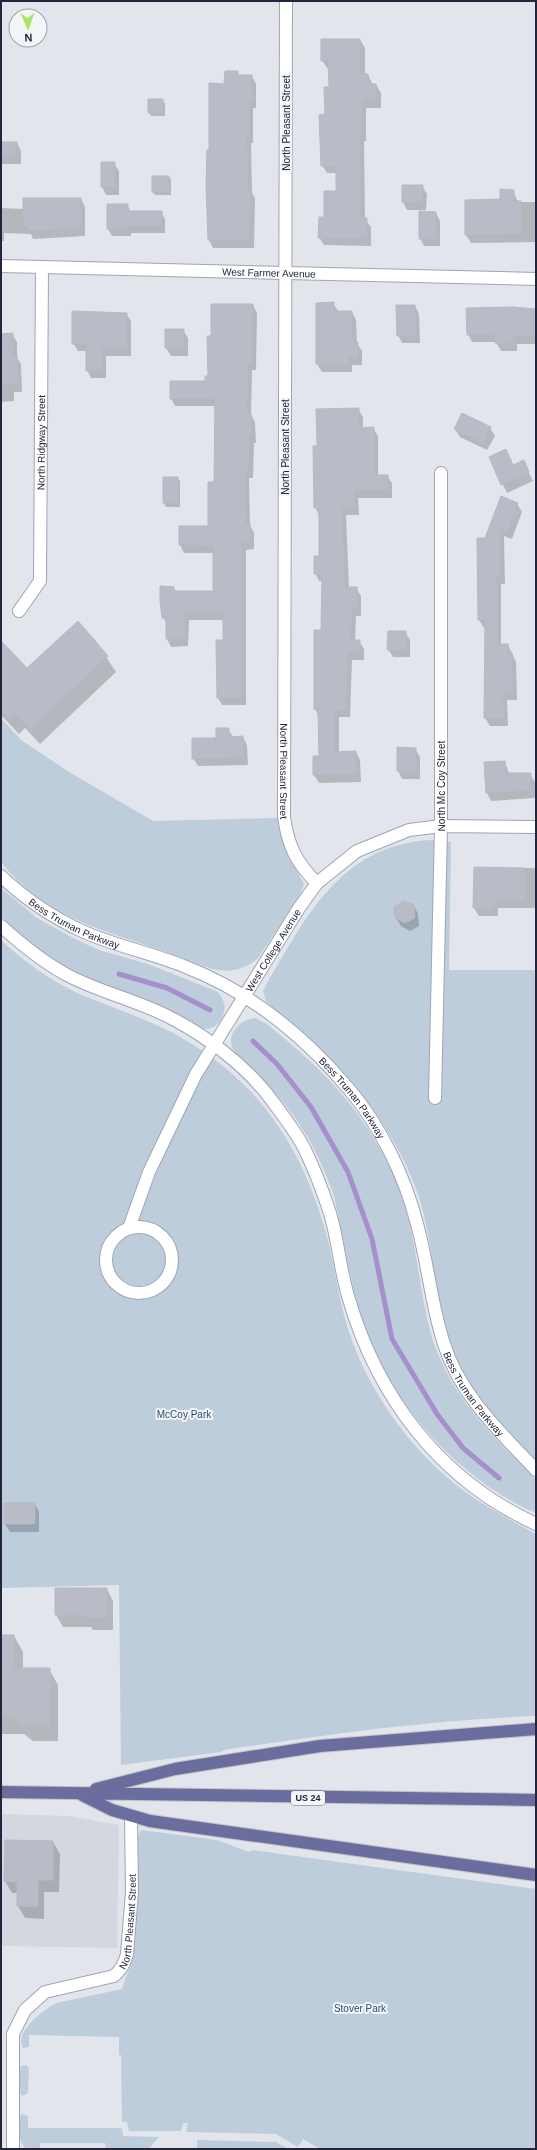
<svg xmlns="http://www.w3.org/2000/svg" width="537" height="2150" viewBox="0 0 537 2150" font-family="Arial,sans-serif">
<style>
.built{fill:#d4d7e0}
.green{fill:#becddb}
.shadow{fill:#0003}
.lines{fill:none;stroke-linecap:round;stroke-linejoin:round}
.stream{stroke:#a690cc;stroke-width:5}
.building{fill:#b9bbc6;stroke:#b6b9c5}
.minor-casing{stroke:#a2a4b0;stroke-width:14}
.major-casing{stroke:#c2c2c8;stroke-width:14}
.minor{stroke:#fff;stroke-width:12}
.major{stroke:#6b6d9e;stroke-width:12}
.labels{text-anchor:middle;stroke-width:4;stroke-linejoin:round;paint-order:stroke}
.shield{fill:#f3f5f8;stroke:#626374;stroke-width:1}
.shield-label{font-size:9px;font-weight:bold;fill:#24253c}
.street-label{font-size:10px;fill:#24253c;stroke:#f3f5f8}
.park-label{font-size:10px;fill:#314a6f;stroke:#f3f5f8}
</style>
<rect width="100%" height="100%" fill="#e3e5ec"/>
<!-- built -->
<path class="built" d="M 1,1814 L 68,1816 L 119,1825 L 117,1948 L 1,1946 Z"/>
<!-- green -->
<path class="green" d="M 1,718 L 21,740 L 69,772 L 153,821 L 279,818 L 286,850 L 304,884 L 300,895 L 258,958 C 244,970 230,973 212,969 C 194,963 177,956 160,950 C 100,929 43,916 1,862 Z
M 432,840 L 451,842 L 449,970 L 536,970 L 536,1463 C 500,1425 462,1388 447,1336 C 433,1290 433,1240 418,1194 C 399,1140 362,1089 321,1049 C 304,1032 284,1017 266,1002 L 263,991 L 266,985 C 306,917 341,844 432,840 Z
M 1,888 L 37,918 L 75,939 L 99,950 L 148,964 L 216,991 C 235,1006 219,1035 199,1028 C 187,1024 176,1015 164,1010 C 130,995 92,983 60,964 C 38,951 19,934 1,916 Z
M 1,940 C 24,962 49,979 77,993 C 112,1008 149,1019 182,1038 C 210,1054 239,1077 260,1102 C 292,1140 313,1185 326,1233 C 333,1260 337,1288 344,1315 C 363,1388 415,1459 477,1500 C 496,1512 516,1523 536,1534 L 536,1716 C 432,1720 328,1734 225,1750 L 221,1752 L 121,1765 L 119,1585 L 1,1588 Z
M 255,1018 L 267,1024 C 286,1040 306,1056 323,1074 C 353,1103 380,1143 396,1181 C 417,1230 417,1283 431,1334 C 448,1393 493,1438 536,1479 L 536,1513 C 458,1480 384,1396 360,1314 C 349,1276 343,1235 334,1196 C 323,1164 307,1131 285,1105 C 277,1095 268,1085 259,1075 C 251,1067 236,1058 232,1047 C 227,1032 242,1019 255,1018 Z
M 141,1830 L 217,1840 L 249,1852 L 253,1850 L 536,1889 L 536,2149 L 320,2149 L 303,2139 L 298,2147 L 276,2134 L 188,2132 L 186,2132 L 188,2123 L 183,2123 L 181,2131 L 129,2131 L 127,2122 L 122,2122 L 121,2055 L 119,2055 L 119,2037 L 29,2035 L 29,2047 L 23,2048 C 13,2033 45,2008 57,2003 L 122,1989 L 131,1963 L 138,1867 L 137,1844 L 138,1836 Z
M 26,2065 L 29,2068 L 28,2093 L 22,2096 L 20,2093 L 19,2069 L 21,2066 Z
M 22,2114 L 28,2116 L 28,2128 L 122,2128 L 123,2136 L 159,2137 L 149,2149 L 106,2149 L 105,2143 L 40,2143 L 40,2149 L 25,2149 L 19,2137 L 19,2116 Z
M 197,2140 L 276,2142 L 289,2149 L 197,2149 Z"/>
<!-- shadow -->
<path class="shadow" d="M 360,40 L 365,48 L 365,75 L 368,75 L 373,85 L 376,85 L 381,93 L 381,108 L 366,108 L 366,141 L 364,141 L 365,219 L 371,227 L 371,246 L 324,245 L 319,237 L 337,192 L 337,173 L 327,173 L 322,165 L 330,88 L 330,68 L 327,68 L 322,60 Z
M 237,72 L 240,76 L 252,76 L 256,84 L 256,108 L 253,108 L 253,143 L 251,143 L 252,193 L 255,198 L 254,248 L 213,248 L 209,240 L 210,151 L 225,85 Z
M 162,100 L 165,103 L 165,116 L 151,116 L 149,112 Z
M 1,143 L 17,143 L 21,151 L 21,164 L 2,164 Z
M 114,163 L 119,171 L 119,195 L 106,195 L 102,187 Z
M 169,177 L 171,180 L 171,195 L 155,195 L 153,192 Z
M 422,186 L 427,194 L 426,210 L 407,210 L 403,202 Z
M 513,191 L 518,202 L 536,202 L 536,242 L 471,243 L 466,235 L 466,201 L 501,200 Z
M 81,199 L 85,207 L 85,236 L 33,239 L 31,234 L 4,233 L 4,241 L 1,241 L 1,208 L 24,209 Z
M 127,205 L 131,212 L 161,212 L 165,219 L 165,233 L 131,233 L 131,236 L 112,236 L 108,229 Z
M 436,213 L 440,221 L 440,246 L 424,246 L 420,238 Z
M 333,303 L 338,311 L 352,312 L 356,320 L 357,343 L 362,351 L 362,365 L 352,365 L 352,372 L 322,372 L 317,364 L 317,304 Z
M 253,305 L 257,313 L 256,370 L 252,370 L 251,415 L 255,422 L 256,443 L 254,443 L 253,478 L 249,478 L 250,525 L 254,533 L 254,549 L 246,550 L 246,705 L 222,705 L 218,698 L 224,642 L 224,620 L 189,620 L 188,646 L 171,647 L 167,639 L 167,624 L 163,617 L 174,588 L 176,592 L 214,592 L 214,553 L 184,553 L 180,545 L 209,527 L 215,483 L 216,406 L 175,406 L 171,398 L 206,382 L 209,377 L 212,337 Z
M 415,306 L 419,314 L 420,343 L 402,343 L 398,335 Z
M 536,309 L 536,344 L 517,344 L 517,351 L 501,351 L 496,342 L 472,342 L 468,334 Z
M 126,314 L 131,321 L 131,356 L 106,356 L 106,378 L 91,378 L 87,370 L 87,351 L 78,351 L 73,343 Z
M 183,330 L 188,338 L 188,356 L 171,356 L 166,348 Z
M 12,334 L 17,342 L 17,358 L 21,364 L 22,392 L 14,392 L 14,401 L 1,402 L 1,335 Z
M 358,409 L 363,417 L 363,429 L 373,428 L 378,436 L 378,476 L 387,476 L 392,483 L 392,498 L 358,498 L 359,515 L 346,515 L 349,588 L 356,588 L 361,596 L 361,616 L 356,616 L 355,641 L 359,641 L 364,649 L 364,660 L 352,660 L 350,717 L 339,717 L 339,753 L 356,752 L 360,760 L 361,782 L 319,783 L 314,775 L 320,757 L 319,716 L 315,709 L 315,631 L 322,631 L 323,581 L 319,581 L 315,573 L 320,557 L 319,515 L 315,507 L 318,447 Z
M 490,428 L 495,436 L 487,450 L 460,437 L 455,429 Z
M 490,458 L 510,458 L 513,466 L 523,461 L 533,481 L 507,493 Z
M 164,478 L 178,478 L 180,481 L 180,507 L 166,507 L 164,503 Z
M 517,504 L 522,512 L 512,539 L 504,536 L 505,584 L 501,584 L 501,645 L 508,645 L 516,662 L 517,700 L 507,700 L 508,726 L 490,726 L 485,718 L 486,628 L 484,628 L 479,620 L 486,539 Z
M 78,622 L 95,640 L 116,672 L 40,744 L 25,728 L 19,734 L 1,715 L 1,642 L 27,670 Z
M 405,632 L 410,640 L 410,657 L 393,657 L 388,649 Z
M 228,729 L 233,737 L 243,737 L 247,745 L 248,765 L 198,766 L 193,758 Z
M 398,748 L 415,749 L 420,757 L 420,779 L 402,779 L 398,771 Z
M 505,762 L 509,774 L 530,774 L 535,782 L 535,798 L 491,801 L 487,793 Z
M 475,868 L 536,868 L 536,908 L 498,908 L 498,916 L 479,916 L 474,908 Z
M 414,906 L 418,914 L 419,926 L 410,931 L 401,926 L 396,918 Z
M 35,1504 L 39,1512 L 39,1532 L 10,1532 L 5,1524 Z
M 107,1589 L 113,1601 L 113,1630 L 93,1630 L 91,1627 L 63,1627 L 56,1615 Z
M 1,1636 L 14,1636 L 23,1652 L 23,1669 L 49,1669 L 58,1685 L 58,1741 L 33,1741 L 24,1734 L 1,1734 Z
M 6,1841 L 53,1842 L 60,1854 L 59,1892 L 44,1892 L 44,1919 L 25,1918 L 18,1906 L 18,1893 L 12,1893 L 5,1881 Z"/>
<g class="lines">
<!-- stream -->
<path class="stream" d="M 119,974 L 167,988 L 210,1010
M 253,1041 L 277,1064 L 311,1107 L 348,1172 L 372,1239 L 392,1339 L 437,1414 L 463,1448 L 499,1478"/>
</g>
<!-- building -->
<path class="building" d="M 321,39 L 360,39 L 361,74 L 368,74 L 369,84 L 376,84 L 377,100 L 362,100 L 362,133 L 360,133 L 361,218 L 367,218 L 367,238 L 318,238 L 319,217 L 324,217 L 324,191 L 336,191 L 336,166 L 321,166 L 319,115 L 325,114 L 324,87 L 329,87 L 328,60 L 321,61 Z
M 225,71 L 238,71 L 238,75 L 252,75 L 252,100 L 249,100 L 249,136 L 247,136 L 248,189 L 251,189 L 249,240 L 208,240 L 206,186 L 207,150 L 209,150 L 209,83 L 224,84 Z
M 148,99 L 163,99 L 163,113 L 148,113 Z
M 1,142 L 17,142 L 17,156 L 1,157 Z
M 101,162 L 115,162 L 115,187 L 101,187 Z
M 152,176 L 169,176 L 169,192 L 152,192 Z
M 402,185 L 423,185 L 422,203 L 402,202 Z
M 500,189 L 514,190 L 514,201 L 521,201 L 521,234 L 465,235 L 465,200 L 500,199 Z
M 23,198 L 81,198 L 81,228 L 28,231 L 28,226 L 23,226 Z
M 107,204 L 128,204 L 128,211 L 162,211 L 162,226 L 128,226 L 128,229 L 107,229 Z
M 419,211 L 436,212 L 436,239 L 419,239 Z
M 334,302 L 334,311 L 352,311 L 353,342 L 358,342 L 358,357 L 348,357 L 348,365 L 316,364 L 316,303 Z
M 211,304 L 253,304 L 252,363 L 248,363 L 247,413 L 251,413 L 252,435 L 250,436 L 249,471 L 245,471 L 246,524 L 250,524 L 250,542 L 242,542 L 242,698 L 217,698 L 216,640 L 223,640 L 223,613 L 185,613 L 185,639 L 166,639 L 166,618 L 162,618 L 160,601 L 160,586 L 174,587 L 174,591 L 213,591 L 213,546 L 179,545 L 179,526 L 208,526 L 208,482 L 214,482 L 215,398 L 170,399 L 170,381 L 205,381 L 205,376 L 208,376 L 207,336 L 211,336 Z
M 396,305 L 415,305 L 416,335 L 397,336 Z
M 513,307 L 536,309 L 536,336 L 513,336 L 513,343 L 495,343 L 495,334 L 467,335 L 466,308 Z
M 72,311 L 127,313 L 127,348 L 102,348 L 102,370 L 86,371 L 86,343 L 72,344 Z
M 165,329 L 184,329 L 184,348 L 165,348 Z
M 13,333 L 13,355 L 17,355 L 18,384 L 1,385 L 1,334 Z
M 359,408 L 359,428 L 374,427 L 374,475 L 388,475 L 388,490 L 354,490 L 355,507 L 342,507 L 345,587 L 357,587 L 357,608 L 352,608 L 351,640 L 360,640 L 360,652 L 348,652 L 346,710 L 335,710 L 335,752 L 356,751 L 357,774 L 313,775 L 313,756 L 319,756 L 318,709 L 314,709 L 314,630 L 321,630 L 322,574 L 314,574 L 314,556 L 319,556 L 319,508 L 314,508 L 313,446 L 317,446 L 316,409 Z
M 462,413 L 491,427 L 483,443 L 454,429 Z
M 506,449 L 513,465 L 524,460 L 529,472 L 501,485 L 489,457 Z
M 163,477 L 178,477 L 178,503 L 163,503 Z
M 501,496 L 518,503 L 507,532 L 500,529 L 501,576 L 497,576 L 498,644 L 508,644 L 508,653 L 512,653 L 513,692 L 503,692 L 504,718 L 484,718 L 485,620 L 478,620 L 477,538 L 485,538 Z
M 78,621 L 108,656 L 30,729 L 15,713 L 9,719 L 1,710 L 1,641 L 27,668 Z
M 388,631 L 406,631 L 406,650 L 387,650 Z
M 216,728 L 229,728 L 229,737 L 243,736 L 244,757 L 192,759 L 192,738 L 216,738 Z
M 397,747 L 416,748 L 416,772 L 397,771 Z
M 505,761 L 506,773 L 531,773 L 531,790 L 486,793 L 484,762 Z
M 474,867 L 525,868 L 525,901 L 494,901 L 494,908 L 473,908 Z
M 404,901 L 414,905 L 415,918 L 405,923 L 395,918 L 394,907 Z
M 4,1503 L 35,1503 L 35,1524 L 4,1524 Z
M 55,1588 L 107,1588 L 107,1618 L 85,1618 L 85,1615 L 55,1615 Z
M 1,1635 L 14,1635 L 14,1668 L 50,1668 L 50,1725 L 23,1725 L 14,1719 L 1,1718 Z
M 5,1840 L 53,1841 L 53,1880 L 38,1880 L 38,1907 L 17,1906 L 17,1882 L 4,1881 Z"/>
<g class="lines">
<!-- minor casing -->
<g class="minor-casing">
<g id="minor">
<path id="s1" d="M 286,1 L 284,817 C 288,845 296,863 317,883"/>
<path id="s2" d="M 1,266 L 536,279"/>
<path id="s3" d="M 19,611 L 40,581 L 42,267"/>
<path id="s4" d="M 1,876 C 24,898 52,917 82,931 C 115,946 152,953 186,967 C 250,992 304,1036 348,1088 C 380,1125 405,1176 417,1224 C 428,1263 431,1305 444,1344 C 460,1395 500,1432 536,1470"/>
<path d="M 1,926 C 22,945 44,963 69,976 C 102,993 139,1001 171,1018 C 206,1036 242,1063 267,1094 C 278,1109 298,1134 305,1150 C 315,1170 323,1192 330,1213 C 338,1240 340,1269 348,1296 C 377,1397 440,1480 536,1524"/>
<path id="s5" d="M 435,1098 L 441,826 L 441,473"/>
<circle cx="139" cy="1260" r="33"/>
<path id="s6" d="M 129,1228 L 149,1172 L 196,1074 L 299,908 L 317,883 L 357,851 L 409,830 L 441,826 L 536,827"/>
<path id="s7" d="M 13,2149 L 13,2034 L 25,2010 L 45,1992 L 114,1976 C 121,1970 125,1963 127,1954 L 132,1892 L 131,1816"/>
</g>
</g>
<!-- major casing -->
<g class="major-casing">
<path id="major" d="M 96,1789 L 175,1769 L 320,1746 L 536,1729
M 1,1792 L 536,1800
M 82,1795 L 112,1810 L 150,1821 L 536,1875"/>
</g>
<!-- minor -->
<use href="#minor" class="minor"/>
<!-- major -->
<use href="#major" class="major"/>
</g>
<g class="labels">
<!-- shield labels -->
<rect class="shield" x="291" y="1791" width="34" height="14" rx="3"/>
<g class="shield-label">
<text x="308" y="1801">US 24</text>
</g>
<!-- street labels -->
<g class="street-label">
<text transform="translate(286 123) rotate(-90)" y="4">North Pleasant Street</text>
<text dy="4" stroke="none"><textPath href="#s2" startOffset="268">West Farmer Avenue</textPath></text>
<text dy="4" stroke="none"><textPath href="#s3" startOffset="175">North Ridgway Street</textPath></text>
<text transform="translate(285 447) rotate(-90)" y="4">North Pleasant Street</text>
<text dy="4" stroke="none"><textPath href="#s1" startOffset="770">North Pleasant Street</textPath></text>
<text dy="4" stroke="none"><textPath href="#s5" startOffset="312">North Mc Coy Street</textPath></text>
<text dy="4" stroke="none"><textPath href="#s4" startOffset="88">Bess Truman Parkway</textPath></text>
<text dy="4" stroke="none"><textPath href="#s6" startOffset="314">West College Avenue</textPath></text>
<text dy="4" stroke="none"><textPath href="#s4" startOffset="423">Bess Truman Parkway</textPath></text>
<text dy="4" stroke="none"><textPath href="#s4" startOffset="748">Bess Truman Parkway</textPath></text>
<text dy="4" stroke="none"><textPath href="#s7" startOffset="298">North Pleasant Street</textPath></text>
</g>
<!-- park labels -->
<g class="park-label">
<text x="184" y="1418">McCoy Park</text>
<text x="360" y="2012">Stover Park</text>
</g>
</g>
<!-- border -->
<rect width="537" height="2150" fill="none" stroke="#24253c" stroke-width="4"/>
<!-- north arrow -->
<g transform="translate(28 28) rotate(178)"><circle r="19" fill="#f3f5f8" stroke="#a0a2ad"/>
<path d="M0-3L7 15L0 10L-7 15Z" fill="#abe766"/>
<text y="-6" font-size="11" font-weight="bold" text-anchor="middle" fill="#24253c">N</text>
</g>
</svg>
